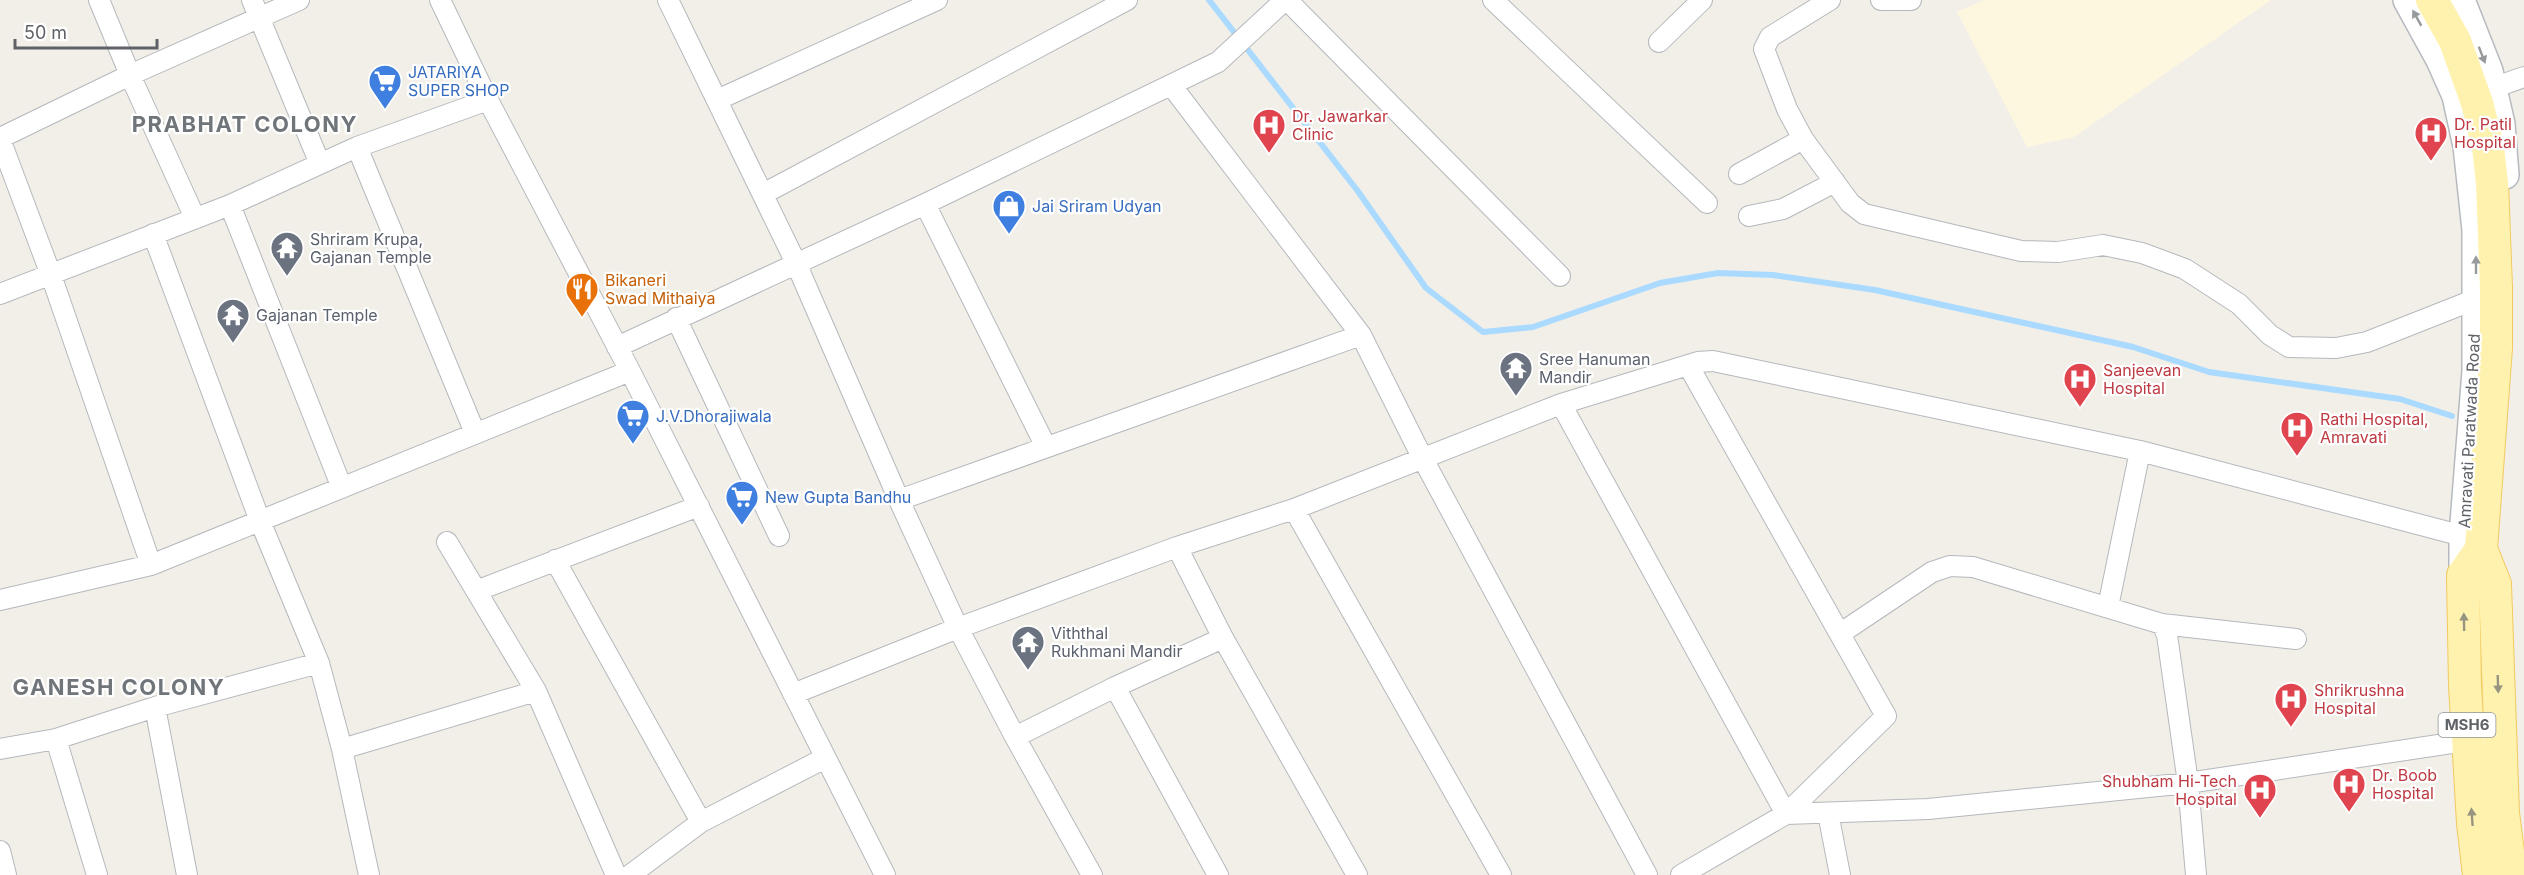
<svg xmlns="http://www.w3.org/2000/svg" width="2524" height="875" viewBox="0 0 2524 875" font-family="Inter,sans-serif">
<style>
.commercial{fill:#fef7e0}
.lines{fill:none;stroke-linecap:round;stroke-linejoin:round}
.stream{stroke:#aadaff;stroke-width:6}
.street-casing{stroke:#b5b8bc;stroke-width:22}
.secondary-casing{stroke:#b6babf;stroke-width:30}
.primary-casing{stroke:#f2c960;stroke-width:34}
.street{stroke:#fff;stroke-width:20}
.secondary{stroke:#fff;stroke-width:27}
.primary{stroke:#fff2af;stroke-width:32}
.oneway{fill:#979a9d}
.oneway2{fill:#979581}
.labels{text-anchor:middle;stroke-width:4.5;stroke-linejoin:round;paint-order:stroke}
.shield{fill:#fff;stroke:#8f9295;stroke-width:1.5}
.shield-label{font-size:15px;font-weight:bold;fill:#5f6368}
.shop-label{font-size:16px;fill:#366cbe;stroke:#fff;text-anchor:start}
.health-label{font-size:16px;fill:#be3a42;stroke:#fff;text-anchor:start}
.worship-label{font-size:16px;fill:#5b616d;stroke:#fff;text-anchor:start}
.food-label{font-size:16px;fill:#c56008;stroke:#fff;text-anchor:start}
.street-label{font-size:16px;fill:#5f6368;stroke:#fff}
.district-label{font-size:22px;font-weight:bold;letter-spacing:1.5px;fill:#70757a;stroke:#fff}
</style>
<rect width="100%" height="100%" fill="#f1efe8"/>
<!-- commercial -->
<path class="commercial" d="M 1984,0 L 2271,0 L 2074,137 L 2027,147 L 1957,12 Z"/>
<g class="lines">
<!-- stream -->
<path class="stream" d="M 1209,0 L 1357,190 L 1426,288 L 1483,332 L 1533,327 L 1660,283 L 1718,273 L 1773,275 L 1875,290 L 2133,347 L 2209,372 L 2400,399 L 2452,416"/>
<!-- street casing -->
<g class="street-casing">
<path id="street" d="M 99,0 L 130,75 L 195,218
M 252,0 L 320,164
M 440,0 L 488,100 L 630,371 L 885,875
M 668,0 L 796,263 L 899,500 L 958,628 L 1015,737 L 1092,875
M 1287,0 L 1560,276
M 1493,0 L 1707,203
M 1830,0 L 1770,37 L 1764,49 L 1787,109 L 1803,139 L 1850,203 L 1864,214 L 2021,251 L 2058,252 L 2103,245 L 2142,253 L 2185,269 L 2239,304 L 2270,335 L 2289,347 L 2336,348 L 2367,342 L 2476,299
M 1881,0 L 1911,0
M 1659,42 L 1702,0
M 1171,85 L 1361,335 L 1423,459 L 1647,875
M 2493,88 L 2524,77
M 717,100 L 937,0
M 0,138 L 130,75 L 299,0
M 0,139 L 51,275 L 151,565
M 357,147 L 475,433
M 1739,174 L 1803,139
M 763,194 L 1127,0
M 925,204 L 1046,447
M 230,205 L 342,488
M 1749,216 L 1783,209 L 1835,182
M 153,234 L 260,521 L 319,663 L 342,749 L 369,875
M 0,294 L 230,205 L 357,147 L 488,100
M 676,318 L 779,536
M 617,347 L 925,204 L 1218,62 L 1285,0
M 1561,404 L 1786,814 L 1928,809 L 2188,783 L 2478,739
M 899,500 L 1361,335
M 1294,509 L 1501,875
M 447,542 L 536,691 L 616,875
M 1177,547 L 1223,638 L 1357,875
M 555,560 L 701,822
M 476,591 L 699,506
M 0,600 L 151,565 L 630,371
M 2108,607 L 2140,451
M 2162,624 L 2296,639
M 1841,633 L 1932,572 L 1950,566 L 1973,567 L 2162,624 L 2167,635 L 2188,783 L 2196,875
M 1115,687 L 1218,875
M 793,694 L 958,628 L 1177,547 L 1294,509 L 1561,404 L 1698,362 L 1713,361 L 2140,451 L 2463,536
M 155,707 L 187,875
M 1015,737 L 1115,687 L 1223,638
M 56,739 L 97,875
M 0,749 L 56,739 L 155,707 L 319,663
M 342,749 L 536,691
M 1828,813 L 1840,875
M 0,851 L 6,875
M 630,875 L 701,822 L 825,758
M 1681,875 L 1786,814 L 1886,716 L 1688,365"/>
</g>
<!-- secondary casing -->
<g class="secondary-casing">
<path id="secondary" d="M 2407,0 L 2440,60 L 2456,96 L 2467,146 L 2476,230 L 2476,371 L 2463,536 L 2463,575
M 2461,0 L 2489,71 L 2501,124 L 2505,175"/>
</g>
<!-- primary casing -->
<g class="primary-casing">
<path id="primary" d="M 2432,0 L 2455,41 L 2477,103 L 2488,147 L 2492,183 L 2496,288 L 2496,348 L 2481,549 L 2495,584 L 2503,813 L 2511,875
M 2479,875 L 2473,823 L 2465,686 L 2463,575 L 2481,549"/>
</g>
<!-- street -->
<use href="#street" class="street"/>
<!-- secondary -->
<use href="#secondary" class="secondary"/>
<!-- primary -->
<use href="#primary" class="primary"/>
</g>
<!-- one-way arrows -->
<defs><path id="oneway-solid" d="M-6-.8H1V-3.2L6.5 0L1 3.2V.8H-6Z" transform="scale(1.5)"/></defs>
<g class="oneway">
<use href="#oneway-solid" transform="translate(2417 18) rotate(-119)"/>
<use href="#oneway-solid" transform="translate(2482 55) rotate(69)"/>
<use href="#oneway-solid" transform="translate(2476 265) rotate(-90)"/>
</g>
<g class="oneway2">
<use href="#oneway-solid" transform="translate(2464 622) rotate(-91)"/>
<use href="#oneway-solid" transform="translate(2498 684) rotate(88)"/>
<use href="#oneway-solid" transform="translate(2472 817) rotate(-94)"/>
</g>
<!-- icons -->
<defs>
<g id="supermarket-pin" transform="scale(1.725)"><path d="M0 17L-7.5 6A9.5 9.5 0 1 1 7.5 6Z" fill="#3f7fe0" stroke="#fff"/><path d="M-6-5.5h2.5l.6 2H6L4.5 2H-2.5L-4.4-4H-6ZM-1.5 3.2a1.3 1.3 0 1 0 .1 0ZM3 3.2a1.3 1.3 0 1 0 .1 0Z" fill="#fff"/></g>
<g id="hospital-pin" transform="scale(1.725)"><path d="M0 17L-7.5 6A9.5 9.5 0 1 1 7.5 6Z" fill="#e0444e" stroke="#fff"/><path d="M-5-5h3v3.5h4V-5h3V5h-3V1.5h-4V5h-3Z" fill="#fff"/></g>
<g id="shop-pin" transform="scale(1.725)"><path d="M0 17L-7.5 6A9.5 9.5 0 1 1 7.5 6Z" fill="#3f7fe0" stroke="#fff"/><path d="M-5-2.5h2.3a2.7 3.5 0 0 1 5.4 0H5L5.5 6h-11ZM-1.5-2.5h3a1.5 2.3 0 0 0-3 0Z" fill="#fff"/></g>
<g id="temple-pin" transform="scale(1.725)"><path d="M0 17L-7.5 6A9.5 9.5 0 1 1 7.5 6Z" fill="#6b7280" stroke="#fff"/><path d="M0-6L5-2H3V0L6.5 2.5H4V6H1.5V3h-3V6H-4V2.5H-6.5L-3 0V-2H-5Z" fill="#fff"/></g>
<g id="restaurant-pin" transform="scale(1.725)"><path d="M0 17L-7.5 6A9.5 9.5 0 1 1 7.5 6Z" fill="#e8710a" stroke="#fff"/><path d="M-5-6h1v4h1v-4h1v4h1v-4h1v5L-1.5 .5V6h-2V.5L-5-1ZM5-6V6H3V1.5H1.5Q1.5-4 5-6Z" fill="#fff"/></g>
</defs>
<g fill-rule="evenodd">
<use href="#supermarket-pin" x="385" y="81"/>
<use href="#hospital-pin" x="1269" y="125"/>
<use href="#hospital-pin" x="2431" y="133"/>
<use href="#shop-pin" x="1009" y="206"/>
<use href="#temple-pin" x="287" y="248"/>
<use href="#restaurant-pin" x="582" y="289"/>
<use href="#temple-pin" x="233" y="315"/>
<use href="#temple-pin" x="1516" y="368"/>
<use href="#hospital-pin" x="2080" y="379"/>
<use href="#supermarket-pin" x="633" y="416"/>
<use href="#hospital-pin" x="2297" y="428"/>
<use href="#supermarket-pin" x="742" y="497"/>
<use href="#temple-pin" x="1028" y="642"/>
<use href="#hospital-pin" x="2291" y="699"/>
<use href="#hospital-pin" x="2349" y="784"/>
<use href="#hospital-pin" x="2260" y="790"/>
</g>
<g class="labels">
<!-- shield labels -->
<rect class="shield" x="2438.5" y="713" width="57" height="24" rx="4.5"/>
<g class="shield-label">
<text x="2467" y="730">MSH6</text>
</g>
<!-- shop labels -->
<g class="shop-label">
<text x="408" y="78">JATARIYA<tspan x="408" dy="18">SUPER SHOP</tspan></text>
<text x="1032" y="212">Jai Sriram Udyan</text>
<text x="656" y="422">J.V.Dhorajiwala</text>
<text x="765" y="503">New Gupta Bandhu</text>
</g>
<!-- health labels -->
<g class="health-label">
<text x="1292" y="122">Dr. Jawarkar<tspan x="1292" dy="18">Clinic</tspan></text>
<text x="2454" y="130">Dr. Patil<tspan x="2454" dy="18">Hospital</tspan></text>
<text x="2103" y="376">Sanjeevan<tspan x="2103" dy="18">Hospital</tspan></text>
<text x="2320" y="425">Rathi Hospital,<tspan x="2320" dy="18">Amravati</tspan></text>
<text x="2314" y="696">Shrikrushna<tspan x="2314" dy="18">Hospital</tspan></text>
<text x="2372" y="781">Dr. Boob<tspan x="2372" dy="18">Hospital</tspan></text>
<text x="2237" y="787" text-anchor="end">Shubham Hi-Tech<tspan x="2237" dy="18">Hospital</tspan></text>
</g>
<!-- worship labels -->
<g class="worship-label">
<text x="310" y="245">Shriram Krupa,<tspan x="310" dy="18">Gajanan Temple</tspan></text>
<text x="256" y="321">Gajanan Temple</text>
<text x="1539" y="365">Sree Hanuman<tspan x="1539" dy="18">Mandir</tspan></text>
<text x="1051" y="639">Viththal<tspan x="1051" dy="18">Rukhmani Mandir</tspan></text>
</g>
<!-- food labels -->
<g class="food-label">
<text x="605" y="286">Bikaneri<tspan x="605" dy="18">Swad Mithaiya</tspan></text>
</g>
<!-- street labels -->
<g class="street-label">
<text transform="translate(2469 431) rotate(-87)" y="6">Amravati Paratwada Road</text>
</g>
<!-- district labels -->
<g class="district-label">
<text x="245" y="132">PRABHAT COLONY</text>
<text x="119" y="695">GANESH COLONY</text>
</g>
</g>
<!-- scale -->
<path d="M15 39v9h142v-9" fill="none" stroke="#5f6368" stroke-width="3"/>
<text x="24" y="39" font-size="18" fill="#5f6368" stroke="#ffffff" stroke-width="4.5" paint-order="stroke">50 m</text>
</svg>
